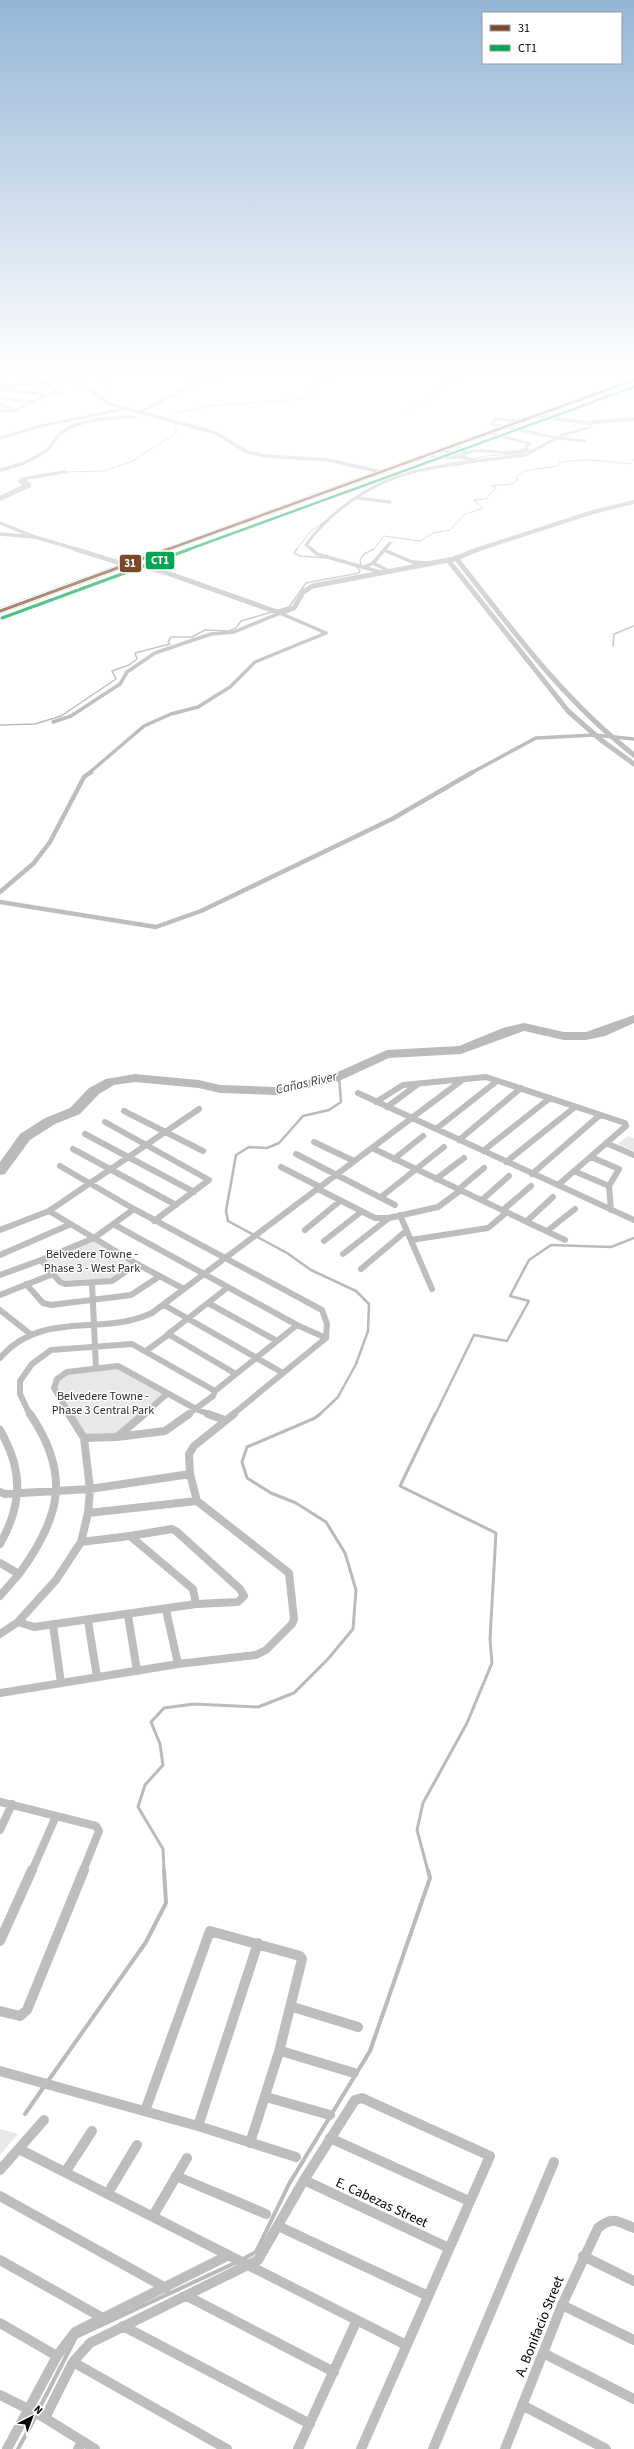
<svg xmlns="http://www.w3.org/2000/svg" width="634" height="2449" viewBox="0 0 634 2449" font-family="'Source Sans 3',sans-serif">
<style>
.green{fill:#e8e8e8}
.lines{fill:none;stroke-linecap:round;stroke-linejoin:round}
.stream-far4{stroke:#bababa;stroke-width:1}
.stream-far3{stroke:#bababa;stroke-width:1.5}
.stream-far2{stroke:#bababa;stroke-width:2.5}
.stream-far1{stroke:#bababa;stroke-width:3}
.stream{stroke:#bababa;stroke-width:4}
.river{fill:#bababa;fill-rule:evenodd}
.primary-far1-casing{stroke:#dbdbdb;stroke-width:5}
.primary-casing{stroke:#dbdbdb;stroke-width:6}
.minor-far5{stroke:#bdbdbd;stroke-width:3}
.minor-far4{stroke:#bdbdbd;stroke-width:3.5}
.minor-far3{stroke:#bdbdbd;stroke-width:4.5}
.minor-far2{stroke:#bdbdbd;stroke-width:6}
.minor-far1{stroke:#bdbdbd;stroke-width:8}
.minor{stroke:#bdbdbd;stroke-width:10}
.tertiary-far1{stroke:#bdbdbd;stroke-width:3.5}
.tertiary{stroke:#bdbdbd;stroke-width:4.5}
.secondary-far1{stroke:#bfbfbf;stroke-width:4}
.secondary{stroke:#bfbfbf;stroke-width:5}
.primary-far1{stroke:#bdbdbd;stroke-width:4.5}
.primary{stroke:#bdbdbd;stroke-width:5.5}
.bus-1-far1-casing{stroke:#fff;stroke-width:4}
.bus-1-casing{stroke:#fff;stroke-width:5}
.bus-2-far1-casing{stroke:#fff;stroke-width:4}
.bus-2-casing{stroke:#fff;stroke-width:5}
.bus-1-far1{stroke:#7a4b2a;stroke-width:2.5}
.bus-1{stroke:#7a4b2a;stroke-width:3}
.bus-2-far1{stroke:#00a651;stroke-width:2.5}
.bus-2{stroke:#00a651;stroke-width:3}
.labels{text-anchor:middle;stroke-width:3;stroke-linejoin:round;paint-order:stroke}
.park-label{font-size:12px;fill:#2d2d2d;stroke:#fff}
.water-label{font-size:13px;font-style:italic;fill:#3e3e3e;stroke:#fff}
.near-street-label{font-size:14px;fill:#000;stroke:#fff}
.line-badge{stroke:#fff;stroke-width:1.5}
.badge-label{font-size:11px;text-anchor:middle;font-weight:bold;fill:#fff}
</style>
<rect width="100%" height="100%" fill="#fff"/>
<!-- green -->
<path class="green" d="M 628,1136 L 634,1138 L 634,1151 L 618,1144 Z
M 94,1238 L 135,1263 L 115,1278 L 67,1282 L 61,1281 L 44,1260 Z
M 118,1366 L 165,1393 L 117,1437 L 84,1438 L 54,1393 L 61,1375 Z
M 0,2129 L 18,2134 L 0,2155 Z"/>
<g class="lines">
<!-- stream-far4 -->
<path class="stream-far4" d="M 408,413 L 460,375
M 579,421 L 603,401 L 600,400 L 623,386
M 566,433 L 577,423
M 540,446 L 550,440
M 422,469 L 486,456 L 519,454 L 534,449
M 65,472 L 104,471 L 131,462 L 176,433 L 176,413 L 209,406 L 301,399 L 312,393 L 313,385 L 323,378 L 334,375
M 361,493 L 391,477
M 296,550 L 311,531 L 327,520
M 373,550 L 384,536 L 420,541 L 433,533 L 450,530 L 464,515 L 483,508 L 474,500 L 486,499 L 496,488 L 491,486 L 511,484 L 518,480 L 516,477 L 523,471 L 558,466 L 559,463 C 583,457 607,462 631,464 L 634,459"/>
<!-- stream-far3 -->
<path class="stream-far3" d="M 297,549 L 294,553 L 300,556 L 327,558
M 361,565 L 360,560 L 364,554 L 374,549
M 613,646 L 614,634 L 634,626
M 0,725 L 35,724 L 61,716 L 116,679 L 112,671 L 129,665 L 137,659 L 135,653 L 170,644 L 168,642 L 171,637 L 192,637 L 205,630 L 229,631 L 236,628 L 241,621 L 289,607 L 306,583 L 359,573 L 360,570 L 355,566"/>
<!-- stream-far2 -->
<path class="stream-far2" d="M 319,1415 L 338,1397 L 356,1364 L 368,1331 L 369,1304 L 356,1291 L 311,1270 L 287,1253 L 228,1221 L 226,1211 L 236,1155 L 249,1147 L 267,1148 L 279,1143 L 303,1116 L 329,1110 L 341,1102 L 339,1076
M 435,1415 L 474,1335 L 507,1341 L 529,1301 L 510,1296 L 529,1260 L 551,1245 L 611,1247 L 634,1238"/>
<!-- stream-far1 -->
<path class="stream-far1" d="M 164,1871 L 163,1849 L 138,1807 L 145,1785 L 163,1765 L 160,1744 L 151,1722 L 164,1708 L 194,1704 L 258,1707 L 294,1693 L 328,1659 L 353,1629 L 356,1590 L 345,1553 L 326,1522 L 296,1503 L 271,1493 L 247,1478 L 242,1462 L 247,1447 L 315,1418 L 320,1414
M 428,1871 L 417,1830 L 423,1803 L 467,1723 L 492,1663 L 490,1639 L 496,1533 L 400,1486 L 435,1414"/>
<!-- stream -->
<path class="stream" d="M 48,2081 L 146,1942 L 166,1903 L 164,1870
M 25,2114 L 45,2085
M 243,2259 L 256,2252 L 289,2184 L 370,2051 L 430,1878 L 428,1870
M 38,2411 L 76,2337 L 237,2262
M 18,2449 L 36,2416"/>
<!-- river -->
<path class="river" d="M 65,470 L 67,473 L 26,480 L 31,483 L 31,487 L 0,501 L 0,496 L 22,485 L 18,482 L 20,478 Z
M 634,1015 L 634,1023 L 605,1036 L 586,1040 L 564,1040 L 524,1031 L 461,1054 L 389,1058 L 339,1081 L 275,1095 L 220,1093 L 199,1088 L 135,1082 L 114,1085 L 99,1094 L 80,1114 L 55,1124 L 30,1140 L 5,1174 L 0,1175 L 0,1162 L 20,1134 L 45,1118 L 70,1108 L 89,1088 L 106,1079 L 135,1074 L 199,1080 L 220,1085 L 275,1087 L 331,1075 L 387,1050 L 459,1046 L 503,1028 L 524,1023 L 564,1032 L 586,1032 Z"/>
<!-- primary-far1 casing -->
<g class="primary-far1-casing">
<path id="primary-far1" d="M 166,550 L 634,380"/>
</g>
<!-- primary casing -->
<g class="primary-casing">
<path id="primary" d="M 0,611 L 169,549"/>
</g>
<!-- minor-far5 -->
<path class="minor-far5" d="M 34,375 L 61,396
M 97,375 L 109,386
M 194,375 L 204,377 L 219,375
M 190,377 L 194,378 L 187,378 Z
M 0,384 L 5,387 L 0,392
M 5,387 L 57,381
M 4,390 L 48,395
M 0,398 L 34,402 L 54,391
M 0,405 L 14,410
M 0,411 L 15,411 L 33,402
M 141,411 L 211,376
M 521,421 L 495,419 L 492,424 L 557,438 L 585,441
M 0,438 L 41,426 L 123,409
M 455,445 L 466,453 L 462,454
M 442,450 L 476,461 L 526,455 L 562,435 L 588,428 L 591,426 L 590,423
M 466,453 C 483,446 505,458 527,449 L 526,446 L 530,444 L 490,433
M 428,455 L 437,458 L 462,457
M 357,498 L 390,502
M 0,523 L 35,537
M 313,550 L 306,545 C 330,511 372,482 413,472 C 433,467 455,465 476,461
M 384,550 L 390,543"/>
<!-- minor-far4 -->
<path class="minor-far4" d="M 311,549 L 317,554 L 380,572
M 384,550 L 412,562 L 428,563
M 373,563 L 389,571
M 364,567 L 373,563 L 385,549
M 53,722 L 71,716 L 120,684 L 127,672 L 155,653 L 211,634 L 234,632 L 280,613 L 326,633
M 89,773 L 144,726 L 171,714 L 198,707 L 230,687 L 255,662 L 326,633
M 471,773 L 536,738 L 595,735 L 634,739"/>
<!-- minor-far3 -->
<path class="minor-far3" d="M 0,892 L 34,863 L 50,842 L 84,777 L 91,772
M 0,902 L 156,927 L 201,911 L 392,819 L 473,772"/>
<!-- minor-far2 -->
<path class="minor-far2" d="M 358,1093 L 634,1220
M 376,1102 L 403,1085 L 486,1077 L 625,1123 L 626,1126 L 558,1185
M 387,1107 L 418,1084
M 124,1111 L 203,1151
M 105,1122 L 209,1180 L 154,1221
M 436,1129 L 497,1081
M 85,1134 L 194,1192
M 459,1140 L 521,1088
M 314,1142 L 354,1161
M 606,1143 L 634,1155
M 372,1148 L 565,1240
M 73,1149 L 176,1205
M 483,1151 L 550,1098
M 296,1154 L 395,1205
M 591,1157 L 619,1169 L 609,1186 L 611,1210
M 394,1159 L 423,1136
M 506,1162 L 575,1107
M 60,1166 L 134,1209 L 322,1310 L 327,1324 L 326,1338 L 232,1415
M 281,1167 L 320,1187
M 574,1171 L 609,1186
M 532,1174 L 600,1115
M 436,1179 L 464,1158
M 318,1189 L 375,1218 L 389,1218 L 438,1207 L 461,1190
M 459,1189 L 484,1168
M 381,1197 L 444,1147
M 482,1200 L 509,1176
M 503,1210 L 531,1186
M 49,1211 L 94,1238
M 400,1215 L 432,1289
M 527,1221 L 553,1197
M 113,1224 L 297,1325 L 326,1338
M 0,1230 L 49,1211 L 199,1109
M 305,1230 L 340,1201
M 547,1231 L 575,1209
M 94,1238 L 137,1264 L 112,1281 L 65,1284 L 60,1282 L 41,1260 Z
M 94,1238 L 134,1209
M 411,1240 L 488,1228 L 507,1212
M 324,1241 L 361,1212
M 343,1254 L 389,1218
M 0,1255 L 71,1224
M 137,1264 L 184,1289
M 361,1269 L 406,1231
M 0,1275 L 41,1260
M 92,1283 L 96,1368
M 26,1284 L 43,1303 L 51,1305 L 131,1295 L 160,1276
M 227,1288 L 168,1334 L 236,1374
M 0,1295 L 53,1274
M 208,1303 L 277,1341
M 164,1305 L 283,1373
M 0,1310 L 29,1333
M 146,1351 L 168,1335
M 0,1358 C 42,1309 101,1337 152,1313 L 461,1081
M 215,1391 L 297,1325
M 30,1415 L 20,1394 L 20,1381 L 32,1364 L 51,1350 L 132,1344 L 215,1391 L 213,1396 L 187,1415
M 70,1415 L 54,1388 L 57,1379 L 67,1372 L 118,1366 L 196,1409 L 211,1415
M 143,1415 L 167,1394"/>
<!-- minor-far1 -->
<path class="minor-far1" d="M 69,1414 L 84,1438 L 117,1437 L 144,1414
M 208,1414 L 225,1420
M 0,1430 C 23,1470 23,1503 0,1544
M 117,1437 L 165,1431 L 189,1414
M 0,1492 L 5,1494 L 90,1489 L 190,1474
M 88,1513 L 197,1501
M 130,1536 L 172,1529 L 176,1531 L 240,1589 L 244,1596 L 238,1602 L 196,1604
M 130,1536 L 193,1589 L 196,1604 L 34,1627 L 18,1622 L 56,1580 L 81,1542 Z
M 81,1542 L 88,1513 L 90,1489 L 84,1438
M 0,1563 L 19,1574 L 0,1596
M 19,1574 C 61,1517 71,1474 30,1414
M 166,1610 L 178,1664
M 128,1615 L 137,1671
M 88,1621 L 97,1677
M 53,1625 L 61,1683
M 0,1634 L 18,1622
M 0,1693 L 178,1664 L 256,1655 L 266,1650 L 292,1624 L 294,1619 L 289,1573 L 197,1501 L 190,1474 L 189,1454 L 194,1446 L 234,1414
M 0,1802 L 96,1826 L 99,1831 L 83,1871
M 0,1830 L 12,1804
M 32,1871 L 56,1816"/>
<!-- minor -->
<path class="minor" d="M 0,1941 L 32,1870
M 293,2007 L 358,2027
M 0,2011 L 20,2016 L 27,2010 L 84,1870
M 281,2051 L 354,2073
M 0,2071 L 198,2126 L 296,2157
M 266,2097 L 330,2115
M 145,2111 L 210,1931 L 300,1956 L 302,1959 L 279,2052 L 250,2143
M 198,2126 L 258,1943
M 330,2138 L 469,2201
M 19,2149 L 406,2345
M 0,2170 L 44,2120
M 66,2171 L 92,2131
M 176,2176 L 266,2214
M 304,2180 L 449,2248
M 108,2193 L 137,2145
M 0,2196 L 166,2288
M 153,2216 L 187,2158
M 278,2226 L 428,2296
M 583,2256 L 634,2281
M 0,2260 L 101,2317
M 187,2296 L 334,2372
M 562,2305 L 634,2340
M 0,2323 L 57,2356
M 123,2326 L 310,2424
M 543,2353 L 634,2399
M 73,2362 L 227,2449
M 0,2395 L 40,2415 L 95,2449
M 522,2405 L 606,2449
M 45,2418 L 73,2362 L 90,2343 L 258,2260 L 304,2180 L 355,2100 L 362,2098 L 490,2156 L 361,2449
M 7,2449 L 57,2356 L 75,2332 L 227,2256
M 78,2449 L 82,2442
M 298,2449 L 357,2320
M 433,2449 L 554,2162
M 505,2449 L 562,2305 L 598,2228 C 613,2216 617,2221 634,2228"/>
<!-- tertiary-far1 -->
<path class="tertiary-far1" d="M 69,375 L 110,404 L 216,433 L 247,452 L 265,456 L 328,460 L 381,472
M 0,470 C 18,466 36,460 50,447 C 54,443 56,437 61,433 C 81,418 111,418 135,417
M 0,534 L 35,537 L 79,550"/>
<!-- tertiary -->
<path class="tertiary" d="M 75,549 L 126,565"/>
<!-- secondary-far1 -->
<path class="secondary-far1" d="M 537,416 L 588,423 L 634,419
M 476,550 L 593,512 L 634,502"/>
<!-- secondary -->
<path class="secondary" d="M 456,558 C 511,628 563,700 634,755
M 448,560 L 568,711 L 601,740 L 634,764
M 132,563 L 167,573 L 280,613 L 294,608 L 303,592 L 313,586 L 454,559 L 479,549"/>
<!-- primary-far1 -->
<use href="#primary-far1" class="primary-far1"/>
<!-- primary -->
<use href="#primary" class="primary"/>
<!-- bus-1-far1 casing -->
<g class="bus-1-far1-casing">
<path id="bus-1-far1" d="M 166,550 L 634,380"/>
</g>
<!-- bus-1 casing -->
<g class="bus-1-casing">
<path id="bus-1" d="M 0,611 L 169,549"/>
</g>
<!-- bus-2-far1 casing -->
<g class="bus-2-far1-casing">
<path id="bus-2-far1" d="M 187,550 L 634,387"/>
</g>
<!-- bus-2 casing -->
<g class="bus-2-casing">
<path id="bus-2" d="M 2,618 L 190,549"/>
</g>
<!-- bus-1-far1 -->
<use href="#bus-1-far1" class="bus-1-far1"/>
<!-- bus-1 -->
<use href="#bus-1" class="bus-1"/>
<!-- bus-2-far1 -->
<use href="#bus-2-far1" class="bus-2-far1"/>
<!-- bus-2 -->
<use href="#bus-2" class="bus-2"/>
</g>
<!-- sky -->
<linearGradient id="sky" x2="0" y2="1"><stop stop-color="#95b6d6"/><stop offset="0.52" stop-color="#fff"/><stop offset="1" stop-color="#fff" stop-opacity="0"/></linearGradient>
<rect width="634" height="718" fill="url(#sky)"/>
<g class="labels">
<!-- park labels -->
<g class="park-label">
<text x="92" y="1258">Belvedere Towne -<tspan x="92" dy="14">Phase 3 - West Park</tspan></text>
<text x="103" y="1400">Belvedere Towne -<tspan x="103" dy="14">Phase 3 Central Park</tspan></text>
</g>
<!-- water labels -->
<g class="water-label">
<text transform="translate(306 1082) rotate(-13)" y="5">Cañas River</text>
</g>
<!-- near-street labels -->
<g class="near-street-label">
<text transform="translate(382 2202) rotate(25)" y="5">E. Cabezas Street</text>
<text transform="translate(539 2326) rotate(-68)" y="5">A. Bonifacio Street</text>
</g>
</g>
<g class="line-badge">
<rect x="145" y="551" width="30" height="19" rx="4" fill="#00a651"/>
<rect x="119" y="554" width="23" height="19" rx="4" fill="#7a4b2a"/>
</g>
<g class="badge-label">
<text x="160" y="564">CT1</text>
<text x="130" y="567">31</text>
</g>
<!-- legend -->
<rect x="482" y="12" width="140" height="52" fill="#ffffff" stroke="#999999"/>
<rect x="490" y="25" width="20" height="6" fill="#7a4b2a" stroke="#999999"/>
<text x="518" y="32" font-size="12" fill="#000000">31</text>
<rect x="490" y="45" width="20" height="6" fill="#00a651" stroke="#999999"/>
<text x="518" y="52" font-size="12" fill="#000000">CT1</text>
<!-- north arrow -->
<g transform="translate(32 2417) rotate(42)" stroke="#ffffff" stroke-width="3" paint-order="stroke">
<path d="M0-3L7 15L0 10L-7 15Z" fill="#000000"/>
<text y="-6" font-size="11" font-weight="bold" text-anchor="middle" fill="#000000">N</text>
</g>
</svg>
